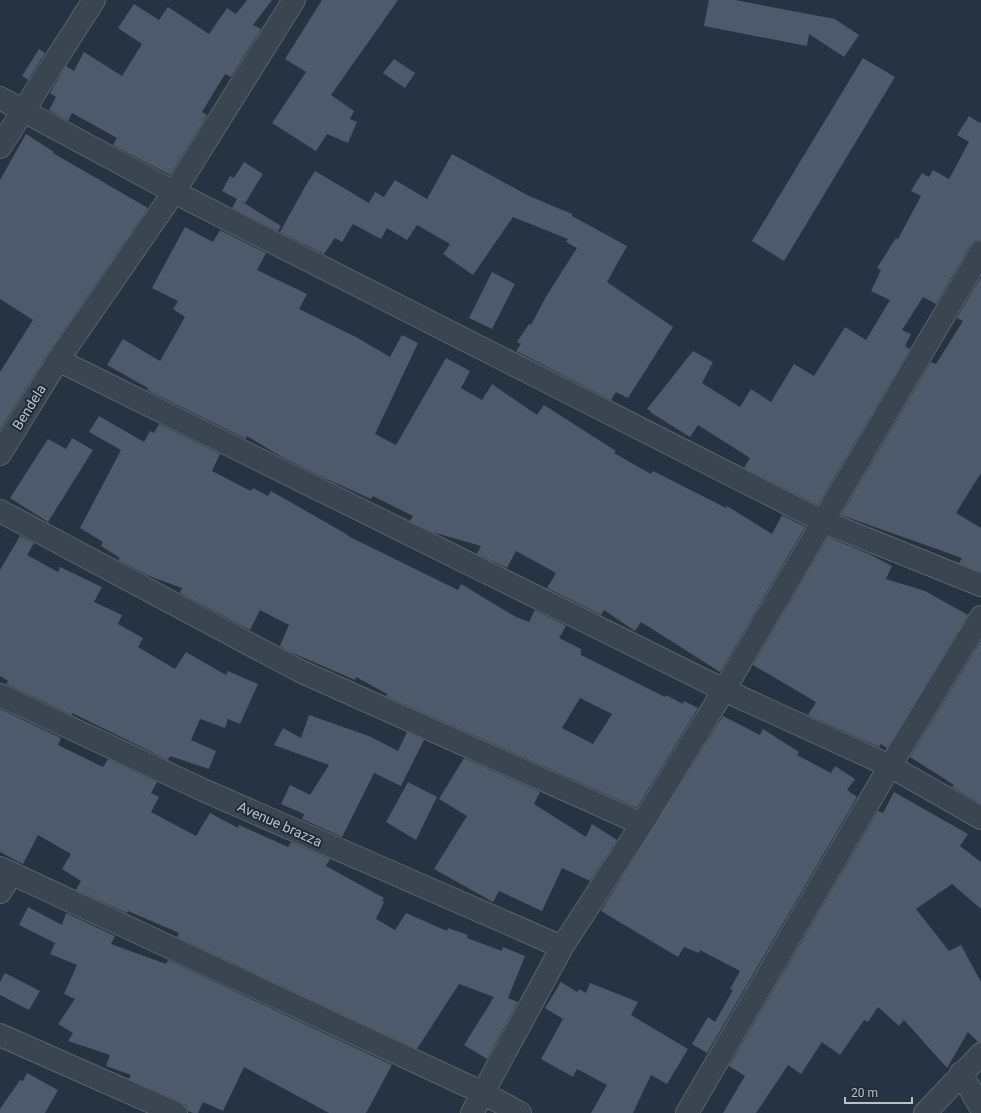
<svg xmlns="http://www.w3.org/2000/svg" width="981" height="1113" viewBox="0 0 981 1113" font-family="Roboto,sans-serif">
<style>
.building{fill:#4d5a6b;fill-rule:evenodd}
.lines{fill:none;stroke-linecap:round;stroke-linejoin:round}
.minor-casing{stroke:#59636f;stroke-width:24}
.minor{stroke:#3b4552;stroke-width:22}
.labels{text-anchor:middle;stroke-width:4;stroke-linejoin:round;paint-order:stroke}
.street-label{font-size:14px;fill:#b8c0cc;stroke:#202a37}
</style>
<rect width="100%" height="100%" fill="#273342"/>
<!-- building -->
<path class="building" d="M 247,0 L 272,0 L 253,25 L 261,29 L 231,77 L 225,74 L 202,112 L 207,115 L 200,127 L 170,175 L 113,145 L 117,138 L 72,113 L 68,121 L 49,110 L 56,97 L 50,93 L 66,66 L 74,71 L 84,52 L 122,76 L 142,44 L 118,28 L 134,4 L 159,20 L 168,7 L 209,34 L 227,8 L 236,14 Z
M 322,0 L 398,0 L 331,95 L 354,111 L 350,119 L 357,122 L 348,143 L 327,134 L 316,151 L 272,123 L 306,72 L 285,59 Z
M 709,0 L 735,0 L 835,19 L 859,35 L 844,57 L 809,34 L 807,46 L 704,26 Z
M 39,49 L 45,53 L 28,80 L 22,76 Z
M 863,58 L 895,77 L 784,261 L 752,241 Z
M 394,59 L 415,73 L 405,88 L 383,73 Z
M 969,116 L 980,123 L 981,121 L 981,240 L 975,241 L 970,246 L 936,304 L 923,297 L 902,330 L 911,334 L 905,346 L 910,349 L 818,505 L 744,468 L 750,458 L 698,425 L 690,437 L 650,412 L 651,411 L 647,409 L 693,351 L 713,362 L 702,383 L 740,407 L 751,389 L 771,402 L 794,364 L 814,376 L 845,327 L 866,340 L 890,300 L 871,291 L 881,270 L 877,268 L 896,238 L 898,239 L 921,196 L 911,191 L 922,173 L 929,177 L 933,170 L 949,179 L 969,142 L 957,135 Z
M 26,134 L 54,152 L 53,153 L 148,208 L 48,353 L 0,430 L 0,372 L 33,320 L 0,299 L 0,180 Z
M 452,154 L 529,196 L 572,214 L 572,216 L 627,246 L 607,282 L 673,327 L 628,398 L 616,392 L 611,400 L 516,351 L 521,344 L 517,342 L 529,324 L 531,325 L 547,295 L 577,248 L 566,242 L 568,239 L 513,217 L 473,275 L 443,254 L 450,244 L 417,225 L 407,240 L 387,228 L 381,239 L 353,224 L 342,242 L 335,238 L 324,254 L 280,232 L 306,185 L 315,171 L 369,203 L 375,192 L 384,197 L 395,180 L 427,199 Z
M 244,162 L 263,174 L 245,203 L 239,200 L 281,226 L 278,231 L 232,208 L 237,199 L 222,191 L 230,176 L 234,178 Z
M 185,227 L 213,242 L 220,230 L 266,253 L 257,270 L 307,294 L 299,309 L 356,337 L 390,357 L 402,335 L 418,343 L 375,434 L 396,445 L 446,358 L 470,371 L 461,388 L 482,400 L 492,384 L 537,415 L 544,405 L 616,451 L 614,453 L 651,474 L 653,471 L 726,508 L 727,506 L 772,534 L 782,515 L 805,527 L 720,672 L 641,622 L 635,631 L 604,610 L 601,615 L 547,588 L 556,573 L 516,551 L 507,568 L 477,554 L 481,546 L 432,532 L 410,521 L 413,516 L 373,496 L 371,499 L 320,476 L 280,456 L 247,436 L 246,439 L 147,390 L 148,388 L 107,365 L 123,339 L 160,361 L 185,317 L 173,309 L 178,301 L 152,288 Z
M 492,272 L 515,284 L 492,329 L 469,318 Z
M 981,277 L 981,473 L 956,513 L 981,528 L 981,572 L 959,563 L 962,558 L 841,515 L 931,362 L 936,364 L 963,321 L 957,318 Z
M 99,416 L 144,442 L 150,431 L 154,433 L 159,424 L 220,454 L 212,471 L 251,491 L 253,488 L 268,496 L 271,491 L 348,535 L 348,536 L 458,590 L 461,584 L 516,617 L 529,622 L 535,610 L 566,626 L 559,638 L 581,649 L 581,655 L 665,697 L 666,695 L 683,704 L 684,701 L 698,708 L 637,808 L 386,696 L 387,694 L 356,677 L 355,680 L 288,651 L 280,646 L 289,625 L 260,610 L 250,630 L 180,593 L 182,588 L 149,576 L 118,560 L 120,558 L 101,546 L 103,542 L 80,528 L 121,450 L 89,432 ZM 580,698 L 612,714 L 593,744 L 562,728 Z
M 72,438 L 93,450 L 48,522 L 10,498 L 48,439 L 66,449 Z
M 20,536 L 34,543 L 27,555 L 58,572 L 60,567 L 102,587 L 94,602 L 122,615 L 118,624 L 143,638 L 138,647 L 175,669 L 186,652 L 226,675 L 228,671 L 258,684 L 240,724 L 228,719 L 225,728 L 200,719 L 191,740 L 216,751 L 209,769 L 170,756 L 168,760 L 72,713 L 72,715 L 6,684 L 8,681 L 0,676 L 0,570 Z
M 828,537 L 869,554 L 892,566 L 886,579 L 925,591 L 968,615 L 887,748 L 881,744 L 879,747 L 808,715 L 816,702 L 753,665 Z
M 981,641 L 981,804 L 952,787 L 954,785 L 910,757 Z
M 0,709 L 61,738 L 58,745 L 103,767 L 108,759 L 157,782 L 151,793 L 159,797 L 151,812 L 196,836 L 210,813 L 238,828 L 239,825 L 288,847 L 291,842 L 330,859 L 326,866 L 384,898 L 382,901 L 384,902 L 376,919 L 395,930 L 406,913 L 447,931 L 448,928 L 468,935 L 467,938 L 502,951 L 503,947 L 525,956 L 508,998 L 518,1002 L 487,1059 L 464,1045 L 494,997 L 459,984 L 417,1049 L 177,937 L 179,933 L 128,911 L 127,913 L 76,890 L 81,881 L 62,869 L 71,854 L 38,835 L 23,864 L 0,852 Z
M 309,715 L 369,736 L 398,751 L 407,732 L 424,740 L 401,786 L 374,773 L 342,837 L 302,819 L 304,814 L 281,804 L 290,785 L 310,795 L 329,765 L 274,745 L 283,728 L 301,738 Z
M 723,716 L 760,735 L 763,729 L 799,752 L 797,755 L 831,773 L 835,766 L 855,779 L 847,790 L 857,797 L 707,1053 L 692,1044 L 708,1017 L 715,1022 L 733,990 L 730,989 L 740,971 L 700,950 L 699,953 L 684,947 L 678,957 L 601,911 Z
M 464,758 L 540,792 L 534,804 L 586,837 L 592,824 L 617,840 L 590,881 L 562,868 L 542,911 L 499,891 L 493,902 L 434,869 L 467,816 L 439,799 Z
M 408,782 L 437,797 L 416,840 L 386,822 Z
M 894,792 L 968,834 L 960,846 L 981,862 L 981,909 L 952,884 L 916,909 L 949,951 L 961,945 L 981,982 L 981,1042 L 978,1042 L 968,1032 L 947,1068 L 904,1020 L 899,1026 L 878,1007 L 868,1022 L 864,1020 L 840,1055 L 822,1042 L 801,1074 L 788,1065 L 756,1113 L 723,1113 L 745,1076 L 729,1066 L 878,811 L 883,813 Z
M 28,907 L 62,925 L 66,913 L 115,936 L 111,944 L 166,964 L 168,960 L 392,1065 L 366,1113 L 329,1113 L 244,1067 L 223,1111 L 203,1102 L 198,1113 L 193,1113 L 188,1111 L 186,1105 L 181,1102 L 129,1079 L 131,1075 L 106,1066 L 110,1055 L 68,1041 L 73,1033 L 58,1024 L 75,999 L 64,994 L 77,965 L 50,954 L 55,943 L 19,925 Z
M 5,973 L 40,991 L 29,1010 L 0,995 L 0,982 Z
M 561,982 L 577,992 L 579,989 L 586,993 L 590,983 L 638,1002 L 631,1015 L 688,1049 L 667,1084 L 651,1075 L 633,1113 L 591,1113 L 607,1085 L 577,1069 L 573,1077 L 541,1059 L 563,1019 L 545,1008 Z
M 27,1073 L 58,1090 L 45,1113 L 0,1113 L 0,1109 L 20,1080 L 23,1081 Z"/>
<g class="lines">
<!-- minor casing -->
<g class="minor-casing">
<path id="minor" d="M 0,98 L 174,192 L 822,521 L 981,585
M 0,147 L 94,0
M 58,360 L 724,690 L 890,766 L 981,818
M 0,454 L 58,360 L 174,192 L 294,0
M 0,511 L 300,671 L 642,824
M 0,695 L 203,790 L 562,947
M 0,868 L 483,1093 L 520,1113
M 0,892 L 12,873
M 0,1035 L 176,1113
M 961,1073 L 981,1108
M 472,1113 L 562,947 L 642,824 L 724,690 L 981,252
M 687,1113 L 890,766 L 981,617
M 925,1113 L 981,1054"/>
</g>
<!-- minor -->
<use href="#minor" class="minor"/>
</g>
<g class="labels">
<!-- street labels -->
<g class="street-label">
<text transform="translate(29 407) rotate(-58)" y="5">Bendela</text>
<text transform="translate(280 824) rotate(24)" y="5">Avenue brazza</text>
</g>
</g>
<!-- scale -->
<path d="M845 1097v6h67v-6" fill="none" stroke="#b8c0cc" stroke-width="2"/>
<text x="851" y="1097" font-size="12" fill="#b8c0cc" stroke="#202a37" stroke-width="3" paint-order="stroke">20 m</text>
</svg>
